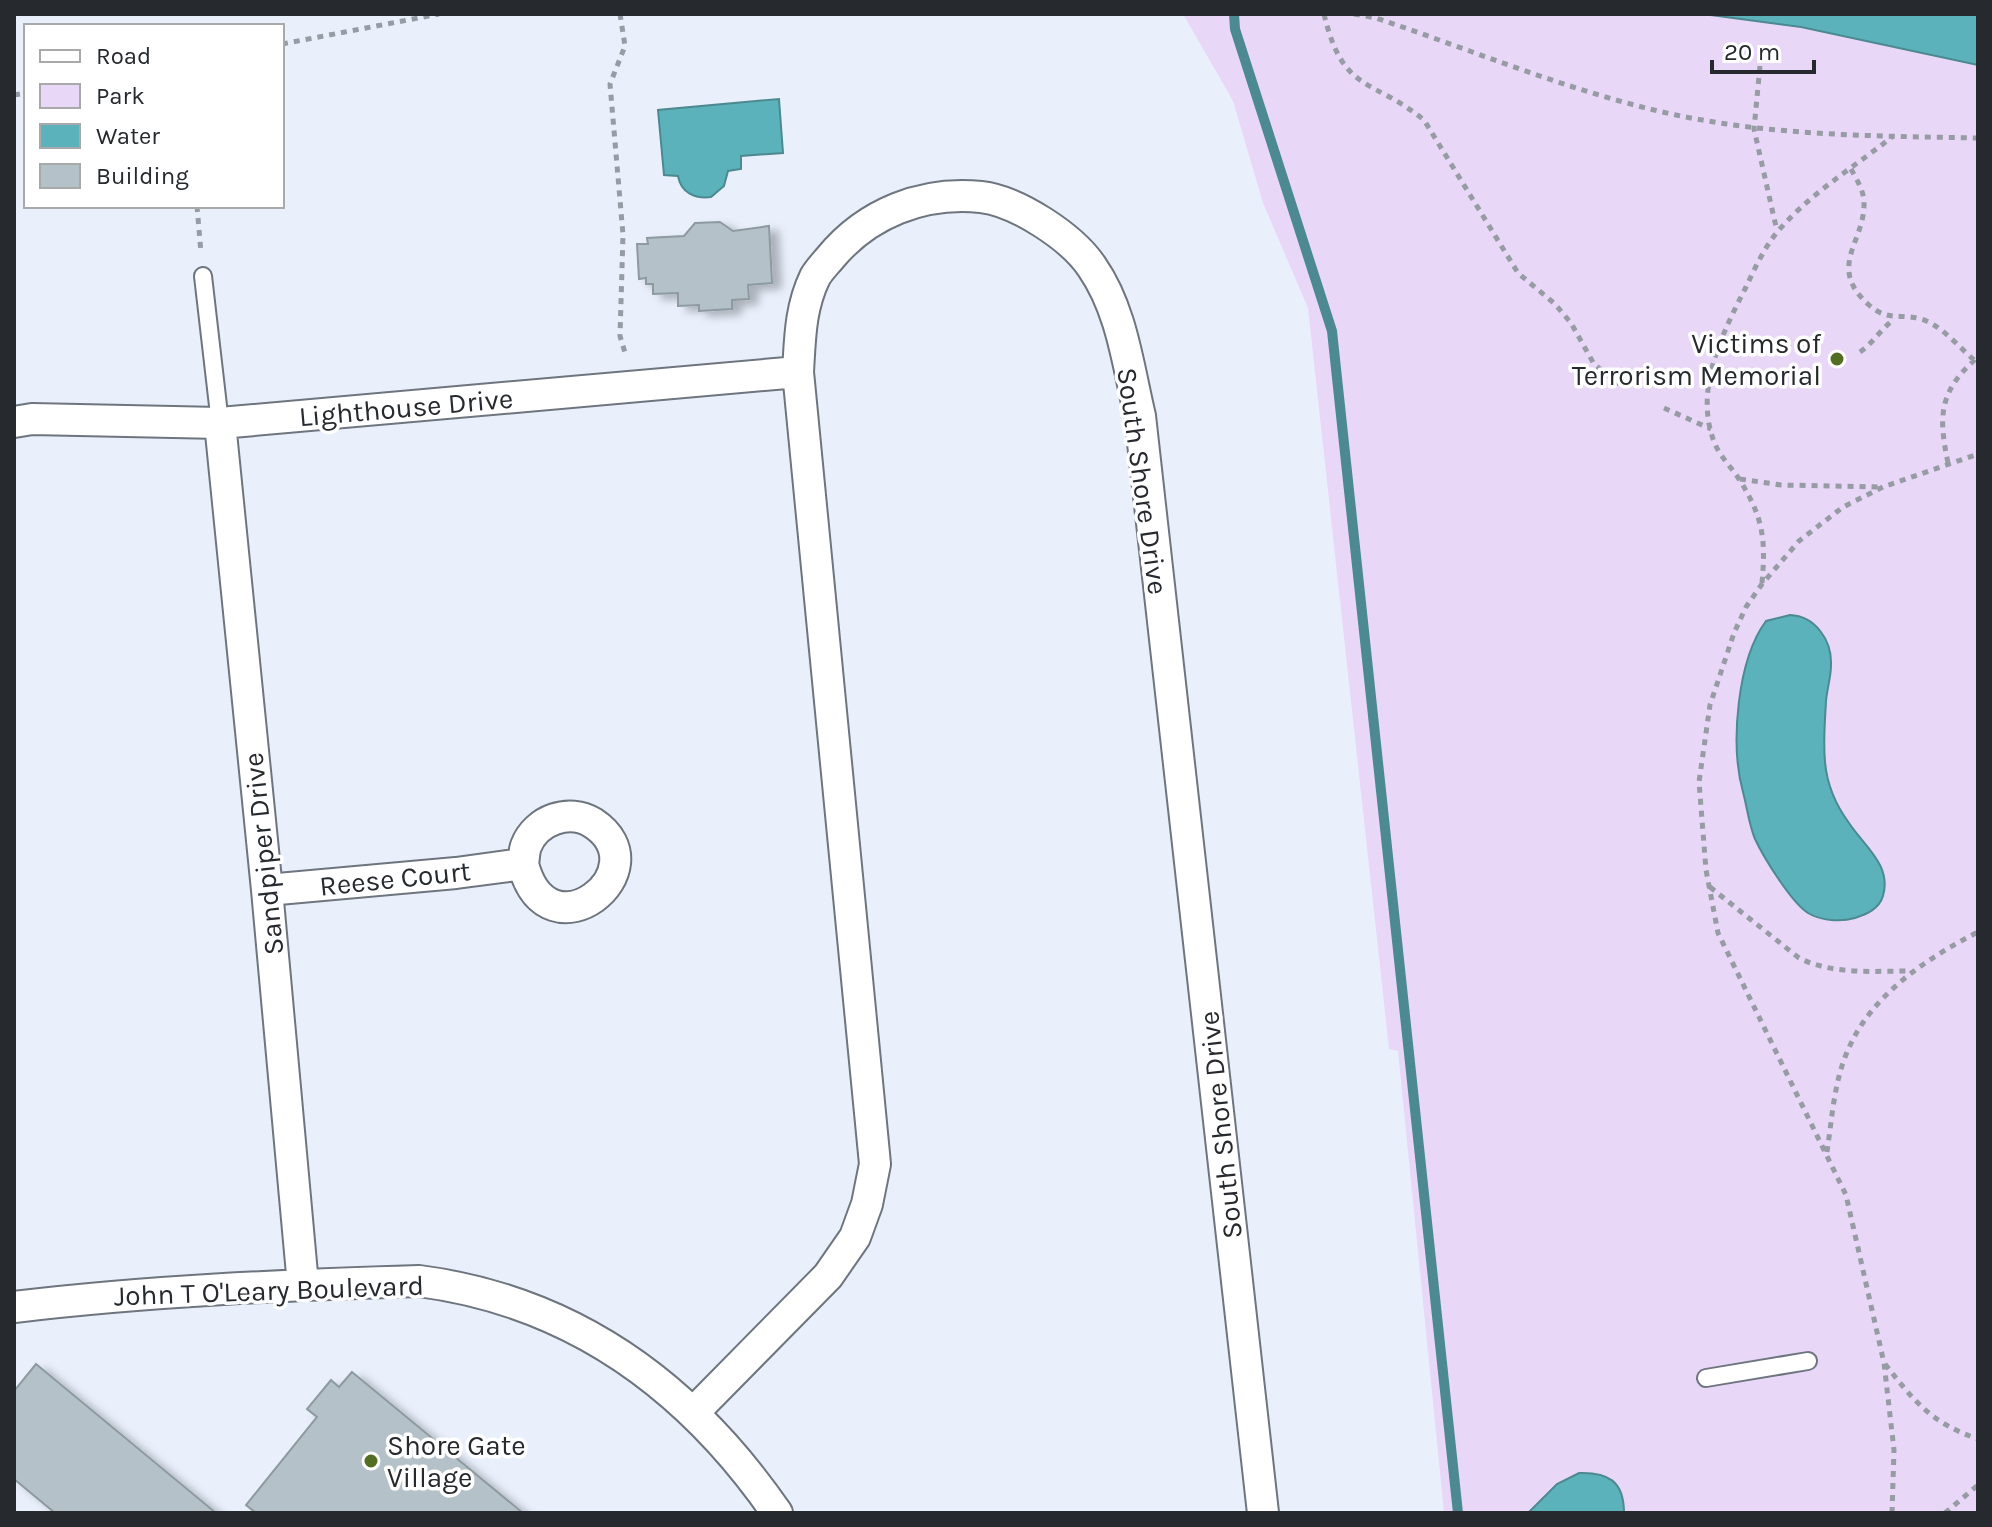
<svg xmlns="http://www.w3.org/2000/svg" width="1992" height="1527" viewBox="0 0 1992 1527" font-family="Karla,sans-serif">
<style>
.green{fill:#e9d7f8}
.water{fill:#5cb2bb;stroke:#4c8990;stroke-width:2}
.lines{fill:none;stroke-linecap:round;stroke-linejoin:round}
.stream{stroke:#4c8990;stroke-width:10}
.building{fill:#b5c1c8;stroke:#8d9aa0;stroke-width:2;filter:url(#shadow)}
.lane-casing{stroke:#6e757f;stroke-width:20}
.street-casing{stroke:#6e757f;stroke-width:34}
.path{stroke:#969ba4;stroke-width:5;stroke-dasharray:6 6;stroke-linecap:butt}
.lane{stroke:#fff;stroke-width:16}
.street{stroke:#fff;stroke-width:30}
.poi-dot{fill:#536e22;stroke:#fff;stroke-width:3}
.labels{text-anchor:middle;stroke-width:7;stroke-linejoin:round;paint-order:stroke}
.poi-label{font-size:28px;fill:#26292d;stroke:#fff;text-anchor:end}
.street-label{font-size:28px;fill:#26292d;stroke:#fff}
</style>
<defs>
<filter id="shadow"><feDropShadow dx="9" dy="5" stdDeviation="4" flood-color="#0004"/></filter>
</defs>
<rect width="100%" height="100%" fill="#e9f0fc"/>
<!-- green -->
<path class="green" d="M 1183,14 L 1978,14 L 1978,1513 L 1444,1513 L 1398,1051 L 1389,1049 L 1308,308 L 1263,203 L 1233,101 Z"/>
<!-- water -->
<path class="water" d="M 1703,14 L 1978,14 L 1978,65 L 1801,27 Z
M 779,99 L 783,153 L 741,156 L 741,169 L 728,171 L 724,186 L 711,197 C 695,199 681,193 678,176 L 664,175 L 658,110 Z
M 1790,615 C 1815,616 1832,640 1831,665 C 1831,677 1827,689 1826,701 C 1825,721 1823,741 1825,762 C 1827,785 1835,804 1849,823 C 1864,846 1892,865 1883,896 C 1879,909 1867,914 1855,918 C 1841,922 1821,921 1808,913 C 1791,902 1764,858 1755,839 C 1749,825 1747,807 1743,792 C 1730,745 1737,660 1766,621 Z
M 1579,1473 C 1608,1472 1624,1481 1624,1513 L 1528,1513 L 1557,1484 Z"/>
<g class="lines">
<!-- stream -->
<path class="stream" d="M 1234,14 L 1235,29 L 1332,331 L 1458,1513"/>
</g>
<!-- building -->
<path class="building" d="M 720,222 L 733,231 L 769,226 L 772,283 L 748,285 L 749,299 L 732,300 L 732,309 L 699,311 L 699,305 L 678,306 L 678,293 L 653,294 L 653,284 L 646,284 L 646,278 L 639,279 L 637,244 L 648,244 L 647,238 L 684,236 L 695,223 Z
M 36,1364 L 216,1513 L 55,1513 L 14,1479 L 14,1391 Z
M 352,1372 L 523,1513 L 256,1513 L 246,1505 L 317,1417 L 307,1409 L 331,1380 L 339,1387 Z"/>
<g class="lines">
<!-- lane casing -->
<g class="lane-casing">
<path id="lane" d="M 203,276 L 220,423
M 1706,1378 L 1808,1361"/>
</g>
<!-- street casing -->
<g class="street-casing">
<path id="street" d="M 14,422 L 32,419 L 220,423 L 798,372
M 220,423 L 267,890 L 303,1285
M 267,890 L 456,873 L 523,864 C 548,962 663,869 593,823 C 569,808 536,820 526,846 C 524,851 524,859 523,864
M 14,1307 C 148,1291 283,1285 419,1281 C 573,1301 690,1387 777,1513
M 694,1412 L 828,1276 L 855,1237 L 867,1204 L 875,1164 L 798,372 C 800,339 800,308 815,277 C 819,270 825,264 830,258 C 867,213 923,191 981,197 C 1017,201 1072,237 1092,267 C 1122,310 1128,366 1140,416 L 1263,1513"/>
</g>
<!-- path -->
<path class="path" d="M 620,14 L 625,46 L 610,84 L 623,235 L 620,336 L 626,356
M 1324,14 C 1343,94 1371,77 1424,120 L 1518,273 L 1555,304 L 1571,323 L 1594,364 L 1619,384
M 1354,14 L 1376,18 C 1475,51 1573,93 1676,115 C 1775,136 1877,136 1978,138
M 282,44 L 439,14
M 1760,66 L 1754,129 L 1777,231
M 14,95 L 26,93
M 1851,169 C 1857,180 1864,191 1864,203 C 1865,242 1826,267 1869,305 C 1888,322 1900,313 1921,319 C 1941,325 1958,346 1974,360
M 197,206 L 201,253
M 1860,352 C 1873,343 1881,329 1894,319
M 1664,408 L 1711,429
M 1948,463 C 1938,415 1939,391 1978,357
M 1740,479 L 1781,485 L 1881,487
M 1762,583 C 1766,538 1763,517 1739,479 C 1731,467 1720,456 1715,444 C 1693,391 1722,334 1746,287 C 1755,268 1765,246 1779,230 C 1811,193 1854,167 1892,137
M 1710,887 L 1799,958 C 1833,975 1874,971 1911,971
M 1827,1152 C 1832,1119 1834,1081 1848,1050 C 1871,995 1927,958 1978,932
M 1885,1364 C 1914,1401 1931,1423 1978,1439
M 1892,1513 L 1894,1450 L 1884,1363 L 1846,1195 L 1718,933 L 1706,870 L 1699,782 L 1710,705 L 1734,633 L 1746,607 L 1762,584 L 1799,541 L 1843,507 L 1883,487 L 1978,454
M 1945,1513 L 1978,1485"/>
<!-- lane -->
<use href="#lane" class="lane"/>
<!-- street -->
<use href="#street" class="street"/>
</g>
<!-- markers -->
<g class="poi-dot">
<circle cx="1837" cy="359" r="8"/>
<circle cx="371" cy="1461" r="8"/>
</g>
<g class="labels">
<!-- poi labels -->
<g class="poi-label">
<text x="1821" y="353">Victims of<tspan x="1821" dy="32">Terrorism Memorial</tspan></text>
<text x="387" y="1455" text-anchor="start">Shore Gate<tspan x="387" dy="32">Village</tspan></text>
</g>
<!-- street labels -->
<g class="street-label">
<text transform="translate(406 407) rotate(-5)" y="10">Lighthouse Drive</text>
<text transform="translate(1143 481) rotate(82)" y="10">South Shore Drive</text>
<text transform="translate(263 854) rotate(-96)" y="10">Sandpiper Drive</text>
<text transform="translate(395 878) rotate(-6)" y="10">Reese Court</text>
<text transform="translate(1220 1125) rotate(-96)" y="10">South Shore Drive</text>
<text transform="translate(269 1290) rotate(-2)" y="10">John T O'Leary Boulevard</text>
</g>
</g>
<!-- border -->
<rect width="1992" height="1527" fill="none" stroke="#26292d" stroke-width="32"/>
<!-- legend -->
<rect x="24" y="24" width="260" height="184" fill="#ffffff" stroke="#a8a9ab" stroke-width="2"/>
<rect x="40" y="50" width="40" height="12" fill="#ffffff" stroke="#a8a9ab" stroke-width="2"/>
<text x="96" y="64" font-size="24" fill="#26292d">Road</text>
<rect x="40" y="84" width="40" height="24" fill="#e9d7f8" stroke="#a8a9ab" stroke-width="2"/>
<text x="96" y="104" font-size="24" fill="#26292d">Park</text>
<rect x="40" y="124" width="40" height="24" fill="#5cb2bb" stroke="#a8a9ab" stroke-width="2"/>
<text x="96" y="144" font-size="24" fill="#26292d">Water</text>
<rect x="40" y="164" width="40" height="24" fill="#b5c1c8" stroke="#a8a9ab" stroke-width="2"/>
<text x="96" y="184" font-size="24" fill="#26292d">Building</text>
<!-- scale -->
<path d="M1712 60v12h102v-12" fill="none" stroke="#26292d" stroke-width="4"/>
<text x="1724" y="60" font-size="24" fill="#26292d" stroke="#ffffff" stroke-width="6" paint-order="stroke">20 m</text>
</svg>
